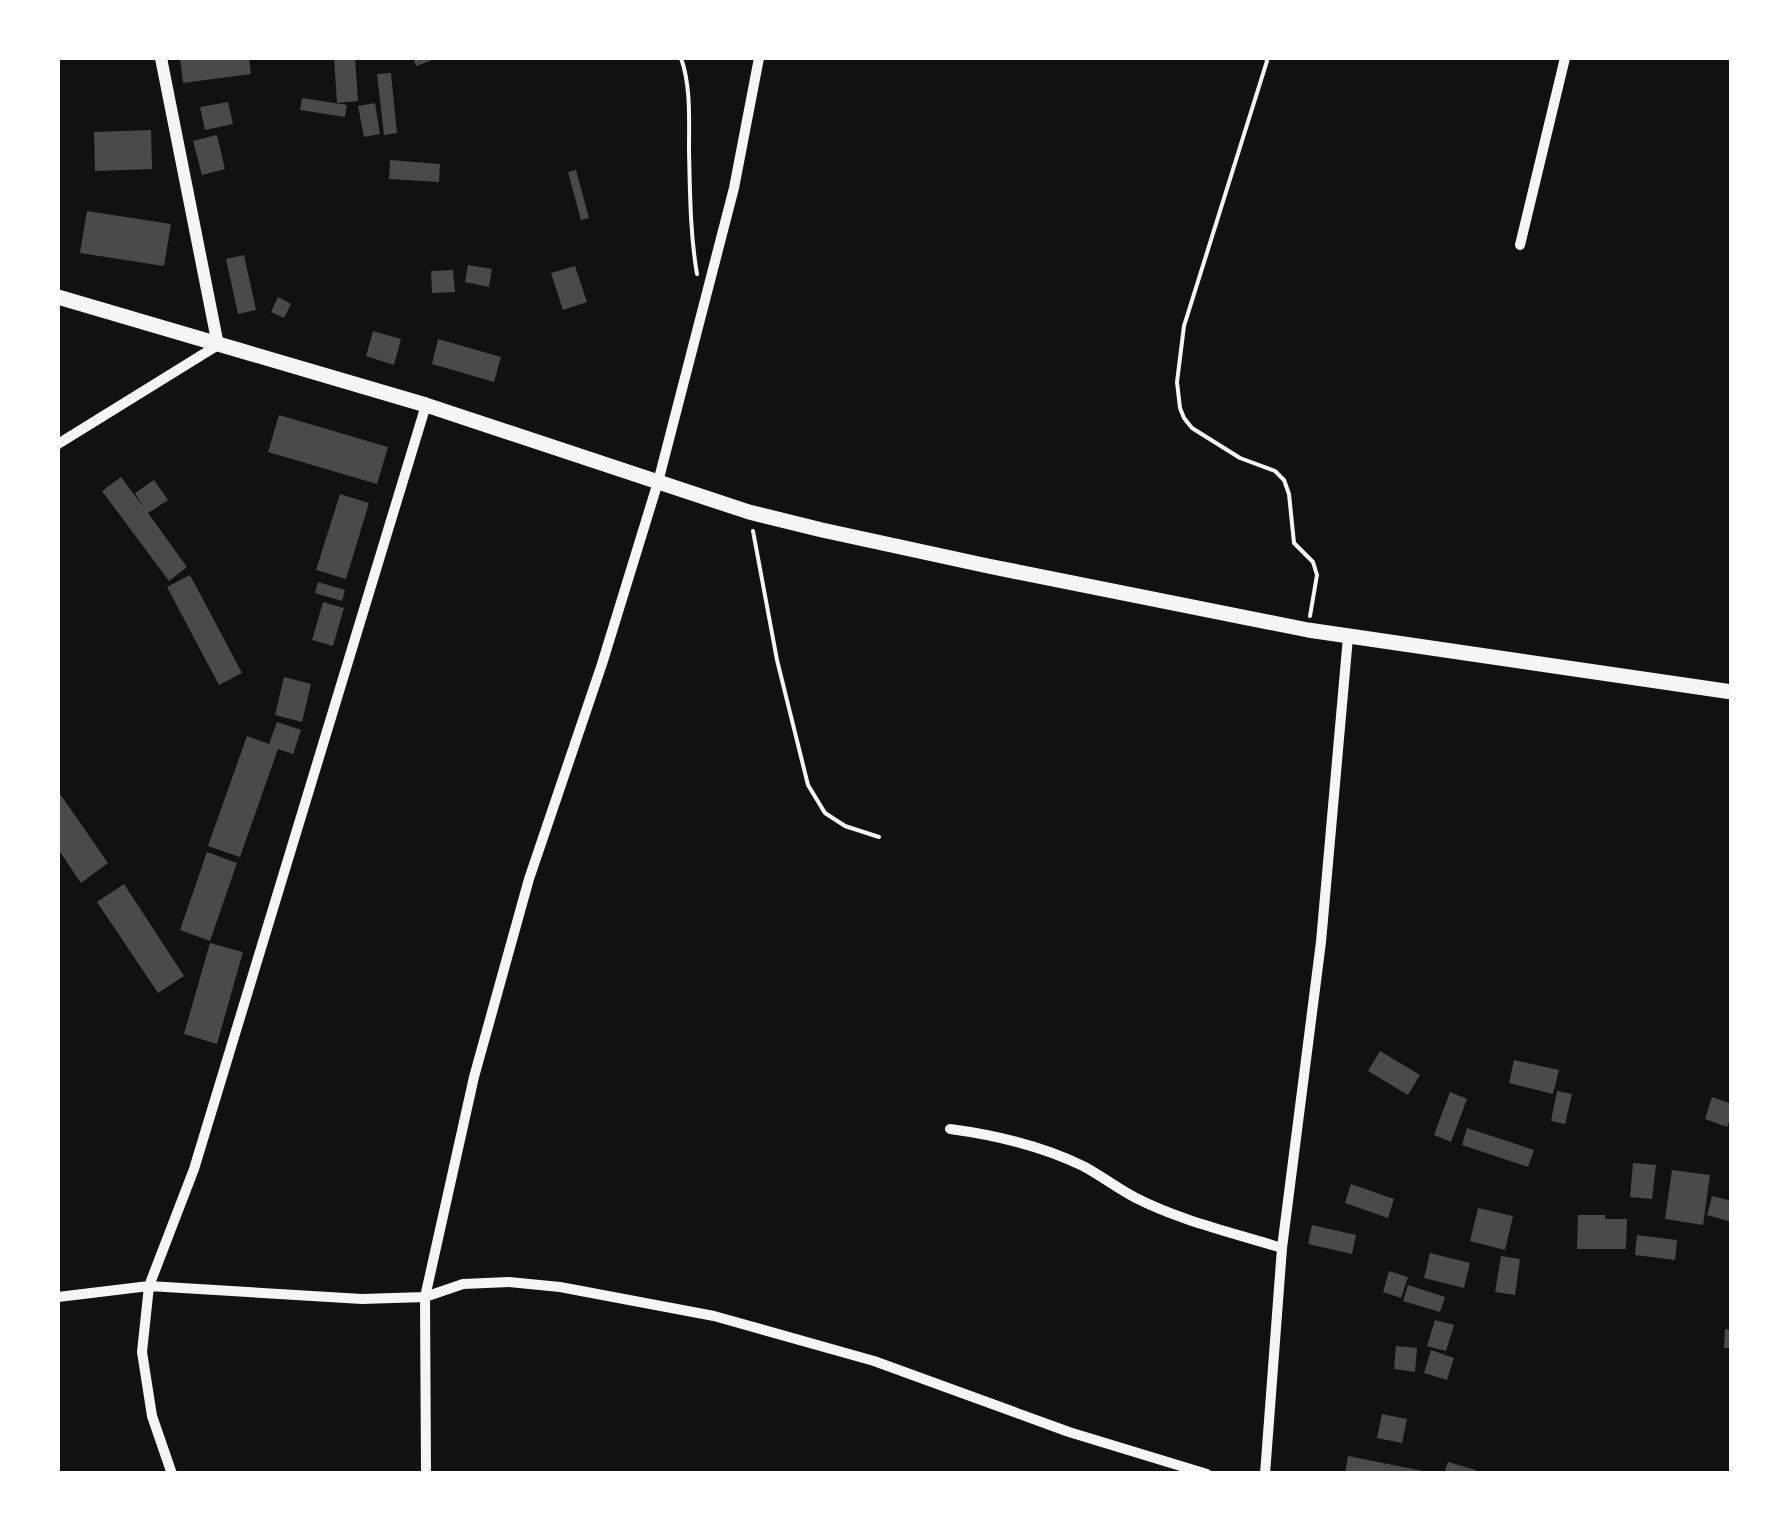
<svg xmlns="http://www.w3.org/2000/svg" width="1789" height="1531" viewBox="0 0 1789 1531" font-family="Commissioner,sans-serif">
<style>
.building{fill:#4a4a4a}
.lines{fill:none;stroke-linecap:round;stroke-linejoin:round}
.path{stroke:#f5f5f5;stroke-width:4}
.minor{stroke:#f5f5f5;stroke-width:10}
.tertiary{stroke:#f5f5f5;stroke-width:12}
.primary{stroke:#f5f5f5;stroke-width:15}
</style>
<rect width="100%" height="100%" fill="#111"/>
<!-- building -->
<path class="building" d="M 180,58 L 249,58 L 251,74 L 183,83 Z
M 334,58 L 355,58 L 358,101 L 337,103 Z
M 413,58 L 438,58 L 416,66 Z
M 391,73 L 397,133 L 384,135 L 377,74 Z
M 302,98 L 347,105 L 345,117 L 300,110 Z
M 228,102 L 233,124 L 205,130 L 200,107 Z
M 375,103 L 380,134 L 364,137 L 358,106 Z
M 151,130 L 152,169 L 95,171 L 94,132 Z
M 217,135 L 225,169 L 202,175 L 193,141 Z
M 390,160 L 440,164 L 439,182 L 389,179 Z
M 576,170 L 589,218 L 581,220 L 568,172 Z
M 87,211 L 171,224 L 164,266 L 80,253 Z
M 244,255 L 256,310 L 238,314 L 226,259 Z
M 468,265 L 492,269 L 489,287 L 465,282 Z
M 575,266 L 587,302 L 563,310 L 551,273 Z
M 453,270 L 455,292 L 432,293 L 431,271 Z
M 278,297 L 291,304 L 284,318 L 271,312 Z
M 373,331 L 401,339 L 394,365 L 366,356 Z
M 438,339 L 501,357 L 494,382 L 432,364 Z
M 279,415 L 388,447 L 377,484 L 268,452 Z
M 121,477 L 144,508 L 135,493 L 154,480 L 168,500 L 148,513 L 187,567 L 169,581 L 102,491 Z
M 340,494 L 369,503 L 346,579 L 316,570 Z
M 190,575 L 242,673 L 219,685 L 167,587 Z
M 318,582 L 345,590 L 342,601 L 315,593 Z
M 323,602 L 344,608 L 333,646 L 312,640 Z
M 284,677 L 311,684 L 302,722 L 275,715 Z
M 277,722 L 301,730 L 293,754 L 278,749 L 240,857 L 208,846 L 247,736 L 269,744 Z
M 58,791 L 108,863 L 81,883 L 58,849 Z
M 207,852 L 237,863 L 210,941 L 180,930 Z
M 124,884 L 184,976 L 158,993 L 97,902 Z
M 210,943 L 243,952 L 217,1044 L 184,1034 Z
M 1380,1051 L 1420,1075 L 1408,1095 L 1368,1071 Z
M 1514,1060 L 1559,1070 L 1553,1094 L 1509,1083 Z
M 1557,1091 L 1572,1094 L 1565,1124 L 1551,1121 Z
M 1450,1092 L 1467,1099 L 1451,1142 L 1434,1135 Z
M 1712,1097 L 1732,1104 L 1732,1115 L 1727,1127 L 1705,1119 Z
M 1467,1128 L 1534,1150 L 1528,1167 L 1462,1145 Z
M 1633,1163 L 1656,1165 L 1652,1199 L 1630,1197 Z
M 1672,1170 L 1710,1175 L 1703,1225 L 1665,1219 Z
M 1351,1184 L 1394,1199 L 1388,1218 L 1345,1203 Z
M 1712,1196 L 1732,1201 L 1732,1222 L 1707,1215 Z
M 1478,1208 L 1513,1216 L 1505,1250 L 1470,1241 Z
M 1578,1215 L 1605,1215 L 1605,1219 L 1627,1219 L 1626,1249 L 1577,1249 Z
M 1312,1225 L 1356,1235 L 1352,1254 L 1308,1244 Z
M 1637,1235 L 1677,1240 L 1675,1260 L 1635,1255 Z
M 1430,1253 L 1470,1263 L 1464,1288 L 1424,1278 Z
M 1501,1256 L 1520,1259 L 1515,1295 L 1495,1292 Z
M 1389,1271 L 1408,1277 L 1401,1298 L 1383,1292 Z
M 1408,1285 L 1445,1297 L 1440,1312 L 1403,1301 Z
M 1435,1320 L 1454,1325 L 1446,1351 L 1427,1346 Z
M 1725,1329 L 1732,1330 L 1732,1348 L 1724,1348 Z
M 1396,1346 L 1417,1348 L 1415,1372 L 1394,1369 Z
M 1431,1350 L 1454,1358 L 1447,1380 L 1424,1373 Z
M 1382,1414 L 1407,1419 L 1402,1443 L 1377,1438 Z
M 1348,1456 L 1428,1472 L 1427,1474 L 1345,1474 Z
M 1448,1462 L 1476,1470 L 1475,1474 L 1444,1474 Z"/>
<g class="lines">
<!-- path -->
<path class="path" d="M 681,58 C 691,86 689,120 689,150 C 690,191 690,233 697,274
M 1266,58 L 1267,61 L 1184,326 L 1177,382 L 1180,408 L 1184,418 L 1192,428 L 1240,458 L 1275,471 L 1284,480 L 1289,494 L 1294,543 L 1313,562 L 1317,575 L 1310,616
M 753,531 L 777,660 L 808,785 L 825,813 L 845,826 L 879,837"/>
<!-- minor -->
<path class="minor" d="M 1520,245 L 1565,58
M 58,444 L 218,345
M 950,1129 C 995,1135 1042,1146 1083,1166 C 1102,1176 1118,1189 1136,1198 C 1181,1221 1234,1233 1282,1248
M 58,1297 L 149,1286 L 362,1299 L 425,1297 L 463,1284 L 509,1282 L 560,1287 L 714,1316 L 874,1361 L 1069,1432 L 1207,1474
M 172,1474 L 152,1416 L 142,1352 L 149,1286 L 194,1169 L 426,405
M 426,1474 L 425,1297 L 474,1077 L 529,879 L 602,664 L 658,482 L 734,188 L 759,58
M 1265,1474 L 1282,1248 L 1321,942 L 1348,637"/>
<!-- tertiary -->
<path class="tertiary" d="M 161,58 L 218,345"/>
<!-- primary -->
<path class="primary" d="M 58,297 L 426,405 L 749,512 L 822,530 L 988,566 L 1308,630 L 1732,692"/>
</g>
<!-- border -->
<rect width="1789" height="1531" fill="none" stroke="#ffffff" stroke-width="120"/>
</svg>
